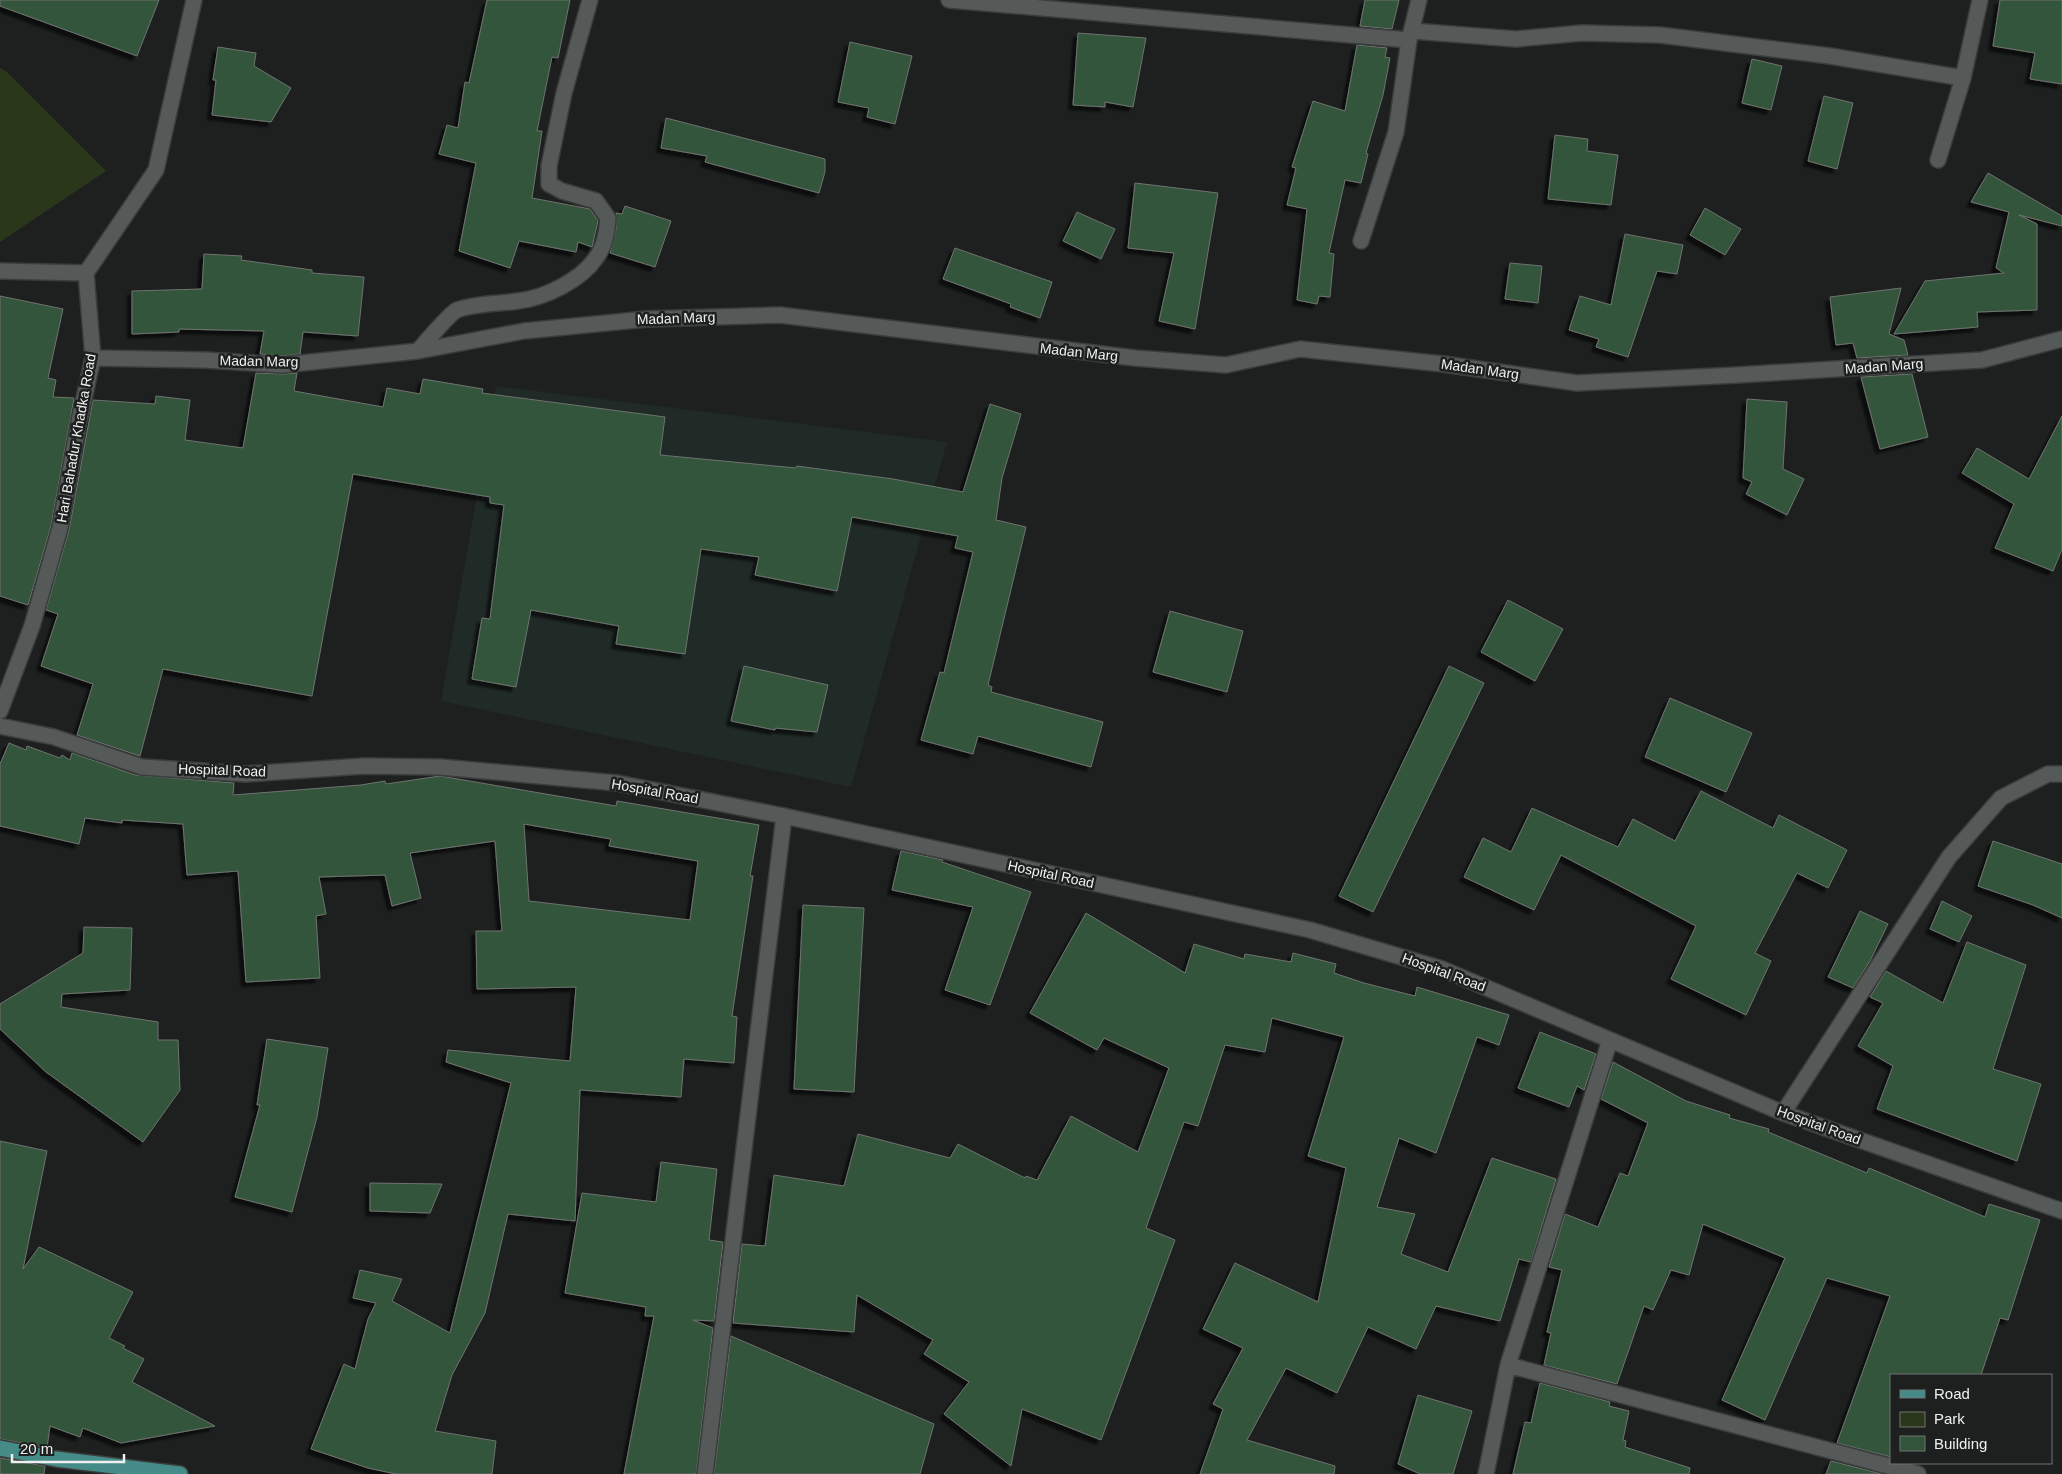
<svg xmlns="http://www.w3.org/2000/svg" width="2062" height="1474" viewBox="0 0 2062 1474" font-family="Arial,sans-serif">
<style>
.built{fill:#202a27}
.green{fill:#2a371a}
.building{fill:#32543a;stroke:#707370;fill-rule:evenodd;filter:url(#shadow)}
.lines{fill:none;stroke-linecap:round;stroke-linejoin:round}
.minor-casing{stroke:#3a3d3c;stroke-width:18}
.major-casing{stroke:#3a3d3c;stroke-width:18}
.minor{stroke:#555957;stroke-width:15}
.major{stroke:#458c89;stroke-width:15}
.labels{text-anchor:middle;stroke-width:5;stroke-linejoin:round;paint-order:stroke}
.street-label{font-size:14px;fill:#edf0ef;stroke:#1d201f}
</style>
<defs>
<filter id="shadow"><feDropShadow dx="-4.5" dy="4.5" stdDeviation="1" flood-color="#0009"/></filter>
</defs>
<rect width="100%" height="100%" fill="#1d201f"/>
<!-- built -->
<path class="built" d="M 496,386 L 947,442 L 851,787 L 441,701 Z"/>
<!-- green -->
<path class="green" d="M 0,68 L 7,72 L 106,171 L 0,242 Z"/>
<!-- building -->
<path class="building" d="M 0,0 L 159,0 L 137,56 L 0,6 Z
M 487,0 L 570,0 L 558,58 L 552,57 L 537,131 L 542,131 L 532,198 L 590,209 L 598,221 L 592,247 L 578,242 L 576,252 L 519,241 L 510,268 L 459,251 L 476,163 L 439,154 L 447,125 L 458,128 L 465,82 L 469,83 Z
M 1365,0 L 1399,0 L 1392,29 L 1360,26 Z
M 2000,0 L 2062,0 L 2062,84 L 2030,79 L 2035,53 L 1993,46 Z
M 1078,33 L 1146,38 L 1133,107 L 1105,102 L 1105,107 L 1073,105 Z
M 850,42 L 912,56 L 895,124 L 867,117 L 869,108 L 838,102 Z
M 1357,45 L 1387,48 L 1385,57 L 1390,58 L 1383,95 L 1366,153 L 1368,154 L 1361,183 L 1345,180 L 1329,253 L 1334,254 L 1330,297 L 1319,296 L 1317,304 L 1297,300 L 1307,209 L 1287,205 L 1296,168 L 1292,167 L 1313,101 L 1345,111 Z
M 218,47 L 256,53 L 254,66 L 291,88 L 271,122 L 212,115 L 216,80 L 213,80 Z
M 1752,59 L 1782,66 L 1771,110 L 1742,103 Z
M 1824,96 L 1853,103 L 1837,169 L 1808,161 Z
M 666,118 L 825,159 L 825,172 L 819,193 L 705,162 L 707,156 L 661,148 Z
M 1555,135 L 1588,139 L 1587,151 L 1618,155 L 1611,205 L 1548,199 Z
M 1988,173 L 2062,216 L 2062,226 L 2019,215 L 2037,224 L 2037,310 L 1977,312 L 1978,327 L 1894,334 L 1925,281 L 2004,273 L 1996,268 L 2009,212 L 1971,202 Z
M 1135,183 L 1218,193 L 1195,329 L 1159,321 L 1174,253 L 1128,248 Z
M 625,206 L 671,221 L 655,267 L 610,253 L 616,230 L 616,213 L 622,214 Z
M 1705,208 L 1741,229 L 1725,255 L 1690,235 Z
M 1077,212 L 1115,229 L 1101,259 L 1063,241 Z
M 1625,234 L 1683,245 L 1677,274 L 1657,271 L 1628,357 L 1596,347 L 1599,339 L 1569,330 L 1580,296 L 1611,305 Z
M 955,248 L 1052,282 L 1040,318 L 1010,307 L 1011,304 L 943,279 Z
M 204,254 L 242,256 L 241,260 L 312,270 L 312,273 L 364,277 L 358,336 L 303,332 L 300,354 L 282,356 L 260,354 L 264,331 L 179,329 L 179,332 L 132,334 L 132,291 L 202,289 Z
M 1510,263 L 1542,266 L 1538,303 L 1505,299 Z
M 1901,288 L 1889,334 L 1904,340 L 1908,355 L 1857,358 L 1853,343 L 1836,345 L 1830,297 Z
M 0,296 L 63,309 L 48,378 L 56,380 L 53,397 L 74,398 L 51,526 L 28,605 L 0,596 Z
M 256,373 L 282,374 L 297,373 L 294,391 L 383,407 L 387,388 L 420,394 L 423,379 L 483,389 L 482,393 L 665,417 L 660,455 L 796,468 L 797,466 L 893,479 L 963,492 L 990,404 L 1021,414 L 1002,478 L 996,520 L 1026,527 L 988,685 L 992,687 L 991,692 L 1103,722 L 1091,767 L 978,736 L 973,754 L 921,740 L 940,672 L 944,673 L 973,552 L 955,548 L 958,536 L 852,517 L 837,591 L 755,575 L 759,557 L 701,549 L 685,654 L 616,644 L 619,626 L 531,610 L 516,687 L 472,679 L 482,618 L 490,619 L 504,505 L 490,503 L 490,497 L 353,474 L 312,696 L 163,669 L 140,756 L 77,735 L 93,684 L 41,666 L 58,614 L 46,610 L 69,530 L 93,400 L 155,404 L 156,396 L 190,400 L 185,440 L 243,448 Z
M 1912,374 L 1928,437 L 1880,449 L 1861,377 Z
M 1747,399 L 1787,402 L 1783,469 L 1804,479 L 1787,515 L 1746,494 L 1752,482 L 1743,478 Z
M 2062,416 L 2062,549 L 2053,571 L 1995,548 L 2014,504 L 1962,473 L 1977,448 L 2029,479 Z
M 1508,600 L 1563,629 L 1535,681 L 1481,652 Z
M 1170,611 L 1243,631 L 1227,692 L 1153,672 Z
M 744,666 L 828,685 L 817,732 L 775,728 L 775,730 L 731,721 Z
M 1449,666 L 1484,683 L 1373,912 L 1339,896 Z
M 1670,698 L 1752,733 L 1726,792 L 1645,757 Z
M 9,743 L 26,750 L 27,746 L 60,758 L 62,755 L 70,760 L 72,753 L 135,775 L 234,783 L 233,795 L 361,785 L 385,781 L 386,784 L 440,776 L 616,806 L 617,801 L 759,825 L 750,876 L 753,876 L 732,1016 L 737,1017 L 734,1063 L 684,1059 L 681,1097 L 580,1090 L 575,1221 L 508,1214 L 485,1313 L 452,1375 L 435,1431 L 496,1441 L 492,1474 L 396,1474 L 368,1468 L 311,1449 L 344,1364 L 355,1369 L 368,1319 L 376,1303 L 353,1298 L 360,1270 L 402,1279 L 392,1301 L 450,1333 L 511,1083 L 446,1062 L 448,1050 L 570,1061 L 576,987 L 477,989 L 476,931 L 502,931 L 495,841 L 410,853 L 421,898 L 392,906 L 385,875 L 319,877 L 326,914 L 316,916 L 320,978 L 246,982 L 238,871 L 187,875 L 183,824 L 122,820 L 122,823 L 85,818 L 79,844 L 0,826 L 0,764 ZM 524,824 L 611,839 L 609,846 L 698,861 L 690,920 L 529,901 Z
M 1701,791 L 1773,828 L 1779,815 L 1847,850 L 1828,888 L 1797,873 L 1755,953 L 1771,961 L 1746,1015 L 1671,979 L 1696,926 L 1561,855 L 1534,910 L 1464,877 L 1483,838 L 1511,852 L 1532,808 L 1618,847 L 1633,819 L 1675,841 Z
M 1993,841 L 2062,864 L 2062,918 L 2033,905 L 1978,886 Z
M 901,851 L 943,860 L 942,862 L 1031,892 L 990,1005 L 945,990 L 973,907 L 892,890 Z
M 1942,901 L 1972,916 L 1959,942 L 1930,929 Z
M 803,905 L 864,908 L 854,1092 L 794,1089 Z
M 1860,911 L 1888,924 L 1870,961 L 1853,988 L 1828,977 Z
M 1086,913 L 1185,973 L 1194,944 L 1244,959 L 1245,954 L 1291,962 L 1293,953 L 1336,964 L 1334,973 L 1364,983 L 1415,996 L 1417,987 L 1509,1015 L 1499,1045 L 1477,1037 L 1436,1153 L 1399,1138 L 1377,1207 L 1415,1214 L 1401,1254 L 1448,1272 L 1492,1158 L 1556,1179 L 1531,1262 L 1519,1259 L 1500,1321 L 1436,1306 L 1416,1349 L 1368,1327 L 1337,1393 L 1286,1368 L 1247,1440 L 1335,1466 L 1334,1474 L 1200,1474 L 1223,1409 L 1213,1404 L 1243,1348 L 1203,1329 L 1235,1263 L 1318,1302 L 1346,1168 L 1308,1156 L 1344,1037 L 1272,1018 L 1265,1052 L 1225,1045 L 1198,1126 L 1184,1122 L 1146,1228 L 1175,1240 L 1101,1440 L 1022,1409 L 1011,1466 L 944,1414 L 969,1382 L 924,1354 L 933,1340 L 857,1295 L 854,1332 L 733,1323 L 742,1244 L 765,1246 L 774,1175 L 844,1186 L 858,1134 L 950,1158 L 958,1144 L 1025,1178 L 1026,1176 L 1037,1180 L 1071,1116 L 1138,1152 L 1169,1068 L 1104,1038 L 1097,1050 L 1030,1013 Z
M 84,927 L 132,928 L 130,990 L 62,994 L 61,1007 L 158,1022 L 158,1040 L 178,1040 L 180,1090 L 143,1142 L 46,1072 L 0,1029 L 0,1004 L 83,953 Z
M 1967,942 L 2026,965 L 1993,1069 L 2041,1084 L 2017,1161 L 1877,1109 L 1893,1066 L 1858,1046 L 1883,1003 L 1870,997 L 1886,971 L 1943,1003 Z
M 1540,1032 L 1596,1054 L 1584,1090 L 1577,1086 L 1569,1107 L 1518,1088 Z
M 267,1039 L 328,1048 L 317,1117 L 292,1212 L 235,1197 L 260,1105 L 257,1105 Z
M 1613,1062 L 1686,1101 L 1730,1115 L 1729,1118 L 1769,1129 L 1768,1132 L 1867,1173 L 1869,1168 L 1985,1217 L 1989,1204 L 2040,1220 L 2008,1320 L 2000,1318 L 1981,1375 L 1891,1375 L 1891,1457 L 1837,1443 L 1890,1296 L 1827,1278 L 1765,1420 L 1722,1400 L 1785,1258 L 1703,1224 L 1689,1275 L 1671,1270 L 1653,1310 L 1644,1306 L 1617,1384 L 1544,1365 L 1551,1333 L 1547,1332 L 1562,1270 L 1549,1267 L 1565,1214 L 1598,1227 L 1620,1173 L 1628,1176 L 1648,1123 L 1601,1099 Z
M 0,1141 L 47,1151 L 23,1269 L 39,1247 L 133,1292 L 109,1338 L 125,1346 L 123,1348 L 144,1359 L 132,1382 L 215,1426 L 121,1443 L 83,1428 L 80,1437 L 50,1426 L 47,1448 L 0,1439 Z
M 661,1162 L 717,1169 L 709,1240 L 723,1242 L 714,1321 L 693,1320 L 713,1328 L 696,1474 L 624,1474 L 654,1316 L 645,1316 L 646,1307 L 565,1293 L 582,1193 L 656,1202 Z
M 370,1183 L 442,1184 L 430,1213 L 370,1211 Z
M 731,1336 L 934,1424 L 920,1474 L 714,1474 Z
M 1540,1383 L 1610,1402 L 1609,1406 L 1629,1411 L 1623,1440 L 1626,1441 L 1625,1447 L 1690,1468 L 1689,1474 L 1513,1474 L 1525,1422 L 1531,1423 Z
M 1418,1395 L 1472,1411 L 1453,1474 L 1420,1474 L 1398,1464 Z
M 0,1458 L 45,1466 L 44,1474 L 0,1474 Z
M 1831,1461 L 1882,1474 L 1826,1474 Z"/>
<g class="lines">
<!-- minor casing -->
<g class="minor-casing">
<path id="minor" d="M 949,0 L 1409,40
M 1412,31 L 1516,39 L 1582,33 L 1660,35 L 1830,56 L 1963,78
M 1938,160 L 1963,78 L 1980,0
M 1361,241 L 1396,132 L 1409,40 L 1419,0
M 0,271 L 86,273
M 418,351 C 425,343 450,313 457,310 C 476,303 498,304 518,301 C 545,298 581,280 596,258 C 605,246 607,232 608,218 L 596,201 L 562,191 L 549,184 L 549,166 L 564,93 L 590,0
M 93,358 L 205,360 L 282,365 L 418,351 L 524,331 L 647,319 L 780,315 L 1135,358 L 1226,365 L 1300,349 L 1443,364 L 1577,383 L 1737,375 L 1982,360 L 2062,339
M 0,711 L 32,626 L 60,528 L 79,421 L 93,358 L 86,273 L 156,170 L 194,0
M 0,726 L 54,737 L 142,767 L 246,774 L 364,766 L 440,767 L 617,783 L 784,816 L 1310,930 L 1442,969 L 1783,1113 L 2062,1211
M 1783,1113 L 1949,857 L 2001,798 L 2048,774 L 2062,774
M 1508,1365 L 1918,1474
M 705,1474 L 784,816
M 1486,1474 L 1508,1365 L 1610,1040"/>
</g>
<!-- major casing -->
<g class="major-casing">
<path id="major" d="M 0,1448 L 56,1459 L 180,1474"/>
</g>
<!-- minor -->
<use href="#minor" class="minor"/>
<!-- major -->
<use href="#major" class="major"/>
</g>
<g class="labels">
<!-- street labels -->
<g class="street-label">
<text transform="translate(676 318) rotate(-2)" y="5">Madan Marg</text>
<text transform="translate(1079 352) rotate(6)" y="5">Madan Marg</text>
<text transform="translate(259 361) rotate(1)" y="5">Madan Marg</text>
<text transform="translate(1884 366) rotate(-4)" y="5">Madan Marg</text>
<text transform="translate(1480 369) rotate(8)" y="5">Madan Marg</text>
<text transform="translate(76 438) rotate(-80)" y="5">Hari Bahadur Khadka Road</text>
<text transform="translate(222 770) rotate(2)" y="5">Hospital Road</text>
<text transform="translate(655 791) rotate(10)" y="5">Hospital Road</text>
<text transform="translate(1051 874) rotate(12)" y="5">Hospital Road</text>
<text transform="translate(1444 972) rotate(20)" y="5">Hospital Road</text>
<text transform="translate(1819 1125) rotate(20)" y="5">Hospital Road</text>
</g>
</g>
<!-- legend -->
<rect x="1890" y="1374" width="162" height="90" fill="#1d201f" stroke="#707372"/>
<rect x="1900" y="1390" width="25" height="8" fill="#458c89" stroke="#707372"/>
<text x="1934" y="1399" font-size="15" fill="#edf0ef">Road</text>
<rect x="1900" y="1412" width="25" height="15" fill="#2a371a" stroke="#707372"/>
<text x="1934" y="1424" font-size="15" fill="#edf0ef">Park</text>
<rect x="1900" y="1436" width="25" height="15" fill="#32543a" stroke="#707372"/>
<text x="1934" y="1449" font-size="15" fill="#edf0ef">Building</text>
<!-- scale -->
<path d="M12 1454v8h112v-8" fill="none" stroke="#edf0ef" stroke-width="2.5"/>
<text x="20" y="1454" font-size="15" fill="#edf0ef" stroke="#1d201f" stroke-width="4" paint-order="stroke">20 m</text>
</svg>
